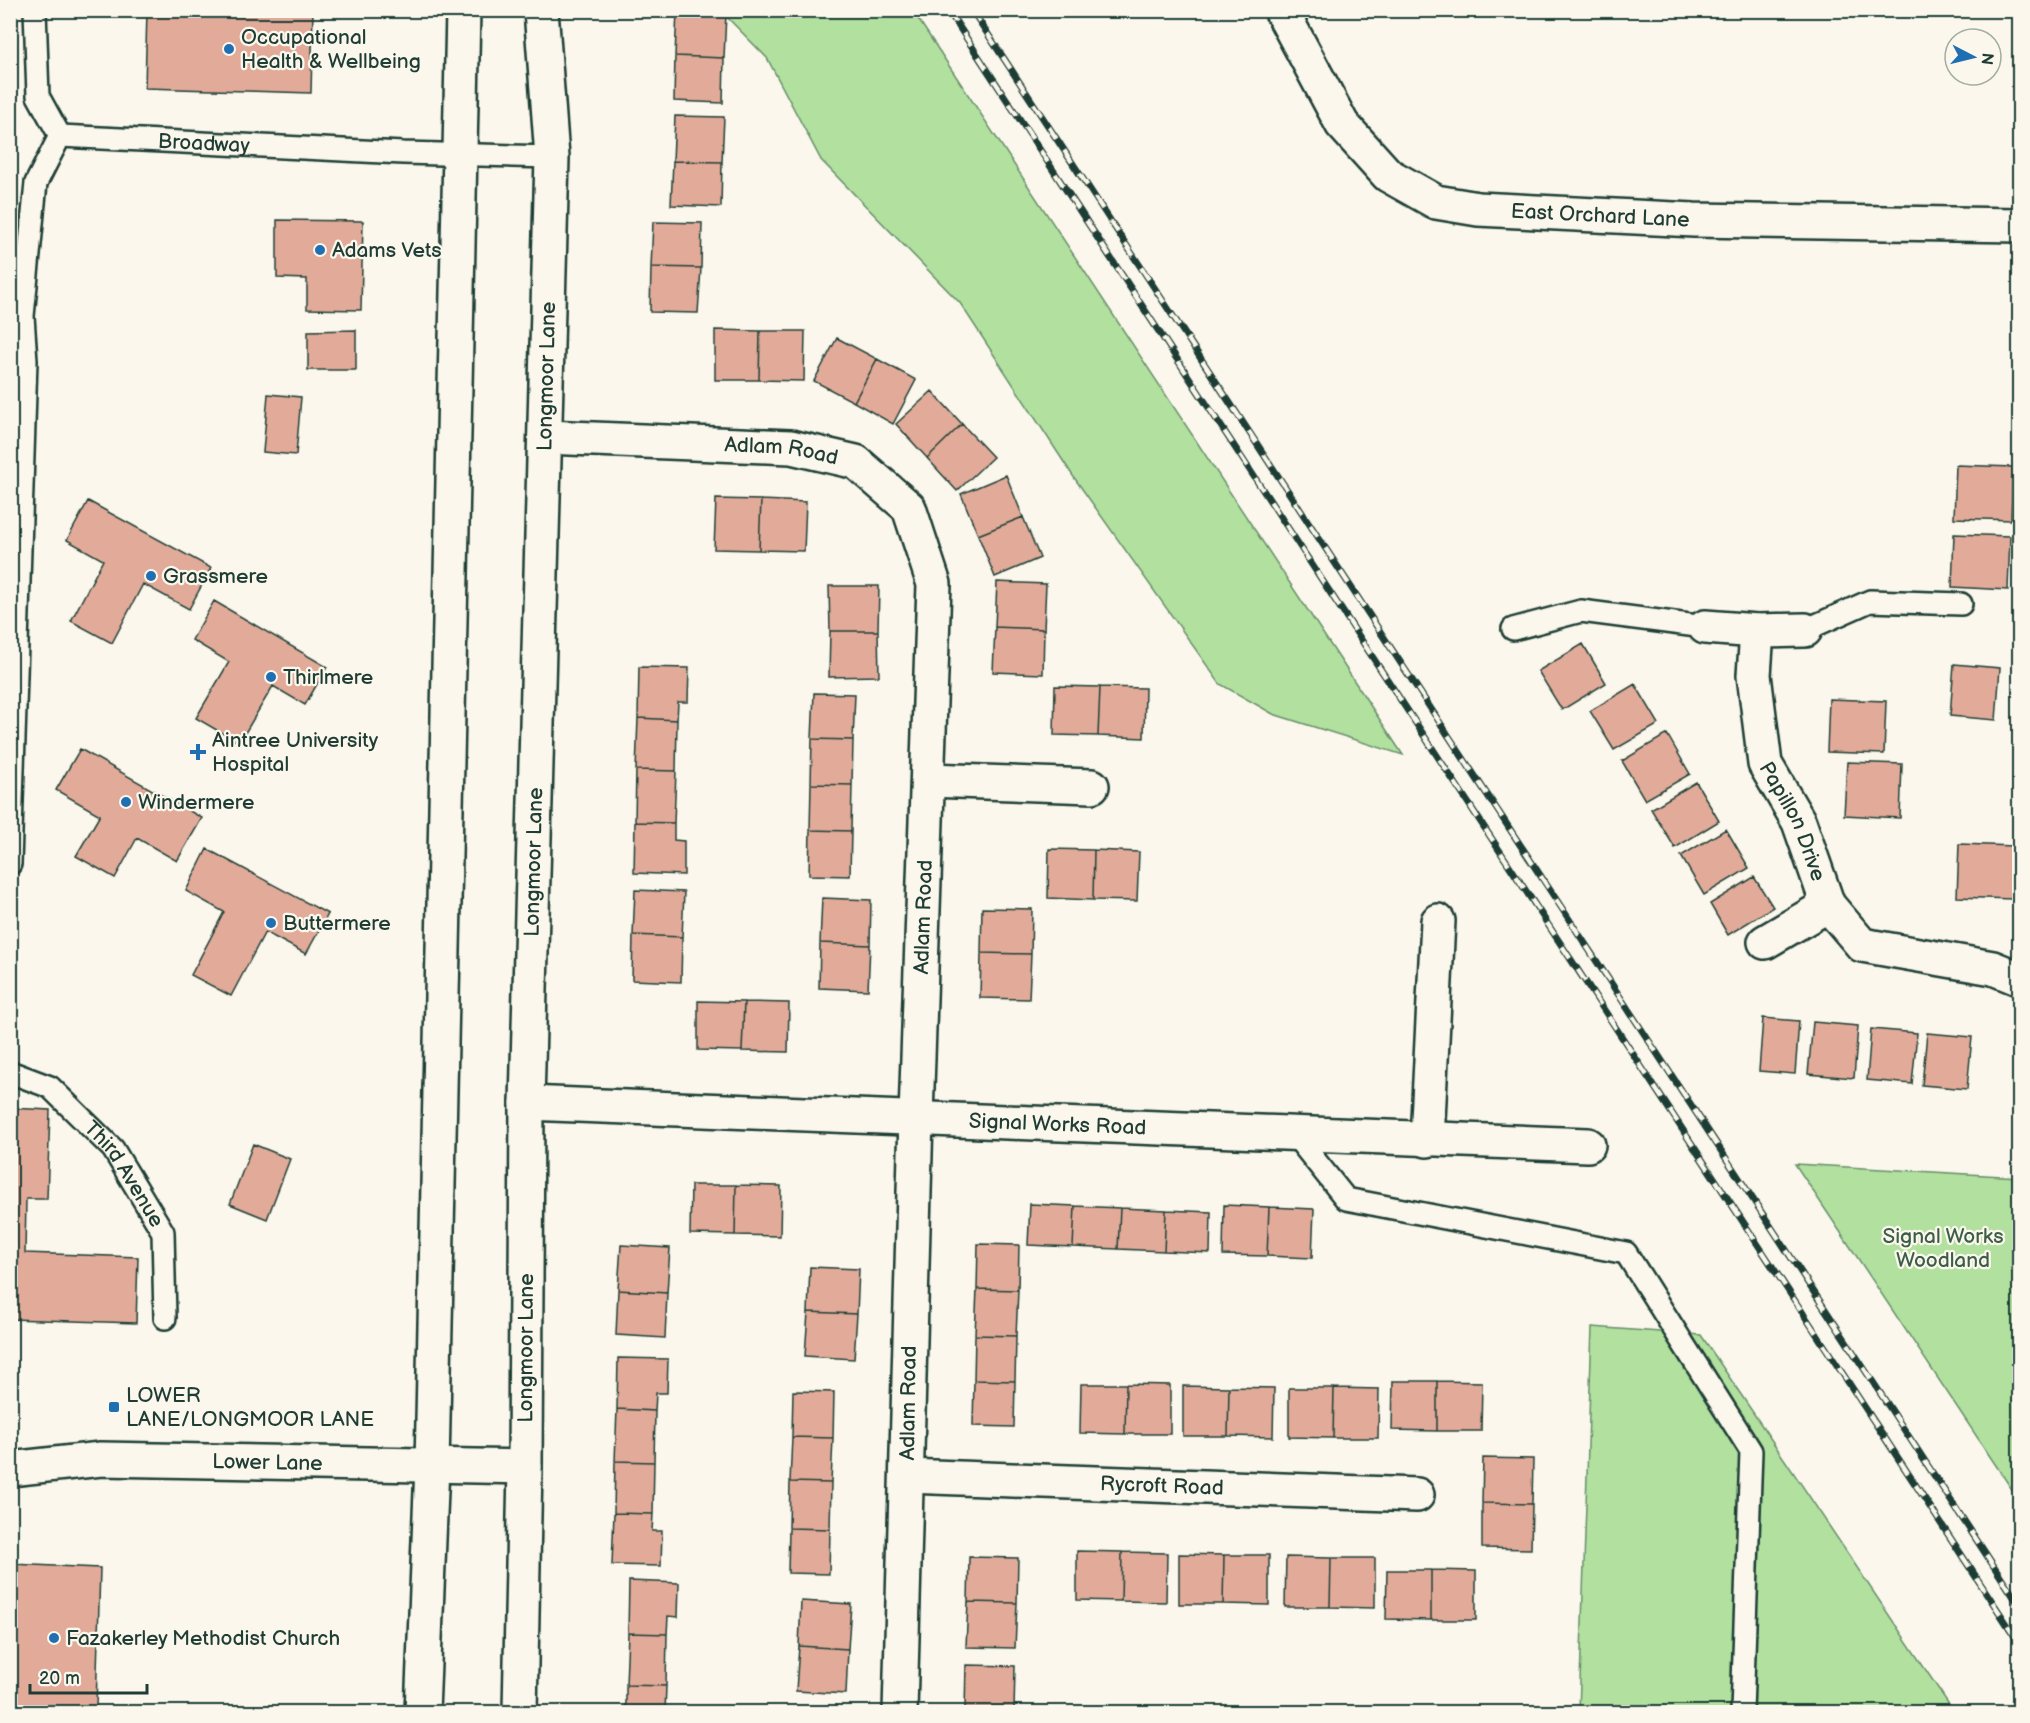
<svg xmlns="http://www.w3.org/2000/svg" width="2030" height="1723" viewBox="0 0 2030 1723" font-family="'Balsamiq Sans',sans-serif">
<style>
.green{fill:#b1e09f;stroke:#688e6a;stroke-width:1.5}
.building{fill:#e2ab99;stroke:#1f3d34;stroke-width:1.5}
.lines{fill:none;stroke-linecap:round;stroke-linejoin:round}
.lane-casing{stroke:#1f3d34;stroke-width:26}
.street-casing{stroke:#1f3d34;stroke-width:38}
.secondary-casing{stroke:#1f3d34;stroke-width:38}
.primary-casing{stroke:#1f3d34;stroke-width:38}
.lane{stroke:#fbf7ec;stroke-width:21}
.street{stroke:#fbf7ec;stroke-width:33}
.secondary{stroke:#fbf7ec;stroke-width:33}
.primary{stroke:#fbf7ec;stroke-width:33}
.rail-casing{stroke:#1f3d34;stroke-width:7}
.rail{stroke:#fbf7ec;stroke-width:4.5;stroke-dasharray:14;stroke-linecap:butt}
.poi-dot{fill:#1f6fb2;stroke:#fbf7ec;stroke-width:2}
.labels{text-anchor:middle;stroke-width:4.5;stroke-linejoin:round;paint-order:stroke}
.poi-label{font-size:21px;fill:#1f3d34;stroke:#fbf7ec;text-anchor:start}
.street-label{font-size:21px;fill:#1f3d34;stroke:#fbf7ec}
.park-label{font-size:21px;fill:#3c5e49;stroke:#fbf7ec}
</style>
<rect width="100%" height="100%" fill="#fbf7ec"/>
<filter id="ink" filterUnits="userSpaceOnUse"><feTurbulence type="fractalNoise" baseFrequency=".0167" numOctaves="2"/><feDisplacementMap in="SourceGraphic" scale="12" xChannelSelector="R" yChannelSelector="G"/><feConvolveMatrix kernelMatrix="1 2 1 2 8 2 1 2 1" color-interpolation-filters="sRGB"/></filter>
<g filter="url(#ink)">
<!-- green -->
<path class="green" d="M 721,11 L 913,11 L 1403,755 L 1273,714 L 1220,684 L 1073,476 L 960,303 L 821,160 L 767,58 Z
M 1795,1164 L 2019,1177 L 2019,1500 Z
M 1592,1327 L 1701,1335 L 1954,1712 L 1579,1712 Z"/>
<!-- building -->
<path class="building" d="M 147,10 L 313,10 L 311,93 L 145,88 Z
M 677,11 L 726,13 L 724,58 L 675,56 Z
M 675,56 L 724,58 L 723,103 L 674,101 Z
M 675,116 L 724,117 L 722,162 L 673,161 Z
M 673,161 L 722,162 L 721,207 L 671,205 Z
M 277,220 L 363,221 L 361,310 L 307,309 L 307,279 L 277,278 Z
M 653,222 L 702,223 L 701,268 L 651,267 Z
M 651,267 L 701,268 L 698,313 L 650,312 Z
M 356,330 L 356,370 L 308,370 L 308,331 Z
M 715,330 L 760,331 L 759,380 L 715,380 Z
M 760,331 L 805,331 L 804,381 L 759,380 Z
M 837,338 L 877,359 L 854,402 L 814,381 Z
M 877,359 L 916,380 L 893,424 L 854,402 Z
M 932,391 L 962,424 L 927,458 L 896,424 Z
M 268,394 L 301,397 L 296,455 L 263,452 Z
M 962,424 L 993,457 L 957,491 L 927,458 Z
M 1956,465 L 2013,467 L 2011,520 L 1954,518 Z
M 1006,475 L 1023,517 L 978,535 L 961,494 Z
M 716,499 L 761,500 L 759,550 L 714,549 Z
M 761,500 L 806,502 L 804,551 L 759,550 Z
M 88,501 L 211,568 L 189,609 L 143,584 L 112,643 L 71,621 L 103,560 L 67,540 Z
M 1023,517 L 1040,558 L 995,577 L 978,535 Z
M 1954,534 L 2010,536 L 2008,590 L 1952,587 Z
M 997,582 L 1046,584 L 1044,629 L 995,627 Z
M 829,586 L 879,586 L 878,631 L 830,631 Z
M 214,601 L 327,667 L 305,705 L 273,686 L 239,743 L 196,718 L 229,662 L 192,640 Z
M 995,627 L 1044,629 L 1043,674 L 993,672 Z
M 830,631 L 878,631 L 879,676 L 829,677 Z
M 1583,644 L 1606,683 L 1562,710 L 1538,671 Z
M 1954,664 L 2000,668 L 1996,720 L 1950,716 Z
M 639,667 L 689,668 L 688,702 L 678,702 L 677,720 L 638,718 Z
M 1635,684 L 1659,724 L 1614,750 L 1590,711 Z
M 1055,686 L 1100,687 L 1098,736 L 1054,735 Z
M 1100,687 L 1145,688 L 1144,738 L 1098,736 Z
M 814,693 L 855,694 L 853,740 L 812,739 Z
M 1829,699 L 1886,701 L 1884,754 L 1827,752 Z
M 638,718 L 677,720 L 676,771 L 636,770 Z
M 1667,734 L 1690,774 L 1645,800 L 1622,761 Z
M 812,739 L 853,740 L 852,785 L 811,784 Z
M 80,749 L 202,818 L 177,861 L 137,838 L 115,878 L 76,856 L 100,815 L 56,790 Z
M 1847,762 L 1902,764 L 1900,818 L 1844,815 Z
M 636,770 L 676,771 L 674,823 L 635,822 Z
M 1696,782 L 1719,821 L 1675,848 L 1651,809 Z
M 811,784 L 852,785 L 851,831 L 810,830 Z
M 635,822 L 674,823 L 674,840 L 684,841 L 684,875 L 634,873 Z
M 1726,829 L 1749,868 L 1704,895 L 1681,856 Z
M 810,830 L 851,831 L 850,876 L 809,875 Z
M 1959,844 L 2014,846 L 2012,899 L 1957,897 Z
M 207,849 L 328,914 L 306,954 L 265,932 L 231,996 L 191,975 L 224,912 L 186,891 Z
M 1049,849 L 1094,850 L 1093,900 L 1048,898 Z
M 1094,850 L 1139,852 L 1137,901 L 1093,900 Z
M 1754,877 L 1773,907 L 1728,935 L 1710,904 Z
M 635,890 L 684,892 L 682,937 L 633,935 Z
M 822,898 L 871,900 L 870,945 L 820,943 Z
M 982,908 L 1032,909 L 1031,954 L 981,953 Z
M 633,935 L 682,937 L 681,982 L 632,980 Z
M 820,943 L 870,945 L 868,990 L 819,988 Z
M 981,953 L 1031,954 L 1029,999 L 980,998 Z
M 698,1001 L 744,1002 L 742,1051 L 698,1050 Z
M 744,1002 L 789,1003 L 788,1052 L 742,1051 Z
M 1763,1018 L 1799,1021 L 1795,1074 L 1759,1071 Z
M 1813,1022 L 1858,1026 L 1854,1078 L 1808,1074 Z
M 1871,1029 L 1917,1033 L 1912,1084 L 1867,1080 Z
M 1927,1033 L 1972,1037 L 1967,1089 L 1922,1085 Z
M 10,1108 L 50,1110 L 47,1199 L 26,1199 L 25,1253 L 138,1257 L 136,1323 L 10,1319 Z
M 253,1144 L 290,1159 L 267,1219 L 230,1204 Z
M 691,1185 L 736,1185 L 735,1235 L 690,1234 Z
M 736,1185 L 781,1186 L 780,1236 L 735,1235 Z
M 1030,1204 L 1075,1206 L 1073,1247 L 1028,1245 Z
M 1224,1205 L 1269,1207 L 1267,1256 L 1223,1255 Z
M 1075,1206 L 1120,1208 L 1118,1249 L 1073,1247 Z
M 1269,1207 L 1314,1209 L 1312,1258 L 1267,1256 Z
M 1120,1208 L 1166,1210 L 1164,1251 L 1118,1249 Z
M 1166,1210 L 1211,1212 L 1210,1253 L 1164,1251 Z
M 978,1244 L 1019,1245 L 1018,1290 L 977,1289 Z
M 621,1245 L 670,1248 L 667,1293 L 618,1290 Z
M 810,1267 L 859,1269 L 857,1314 L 808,1312 Z
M 977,1289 L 1018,1290 L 1016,1336 L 975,1335 Z
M 618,1290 L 667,1293 L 665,1338 L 616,1335 Z
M 808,1312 L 857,1314 L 854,1359 L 805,1356 Z
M 975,1335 L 1016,1336 L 1015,1381 L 974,1380 Z
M 618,1358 L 668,1359 L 667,1393 L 656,1393 L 655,1411 L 617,1409 Z
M 974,1380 L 1015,1381 L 1014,1427 L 973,1426 Z
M 1393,1381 L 1437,1381 L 1437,1431 L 1392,1430 Z
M 1437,1381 L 1482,1382 L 1481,1431 L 1437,1431 Z
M 1081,1384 L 1126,1384 L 1125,1434 L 1080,1433 Z
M 1126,1384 L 1170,1385 L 1170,1434 L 1125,1434 Z
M 1183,1386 L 1229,1387 L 1228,1436 L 1183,1436 Z
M 1229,1387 L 1274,1388 L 1273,1437 L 1228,1436 Z
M 1289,1388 L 1334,1388 L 1333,1438 L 1289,1437 Z
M 1334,1388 L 1379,1389 L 1378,1438 L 1333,1438 Z
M 793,1391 L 834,1392 L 833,1438 L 792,1437 Z
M 617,1409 L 655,1411 L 654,1462 L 615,1461 Z
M 792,1437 L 833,1438 L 831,1483 L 790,1482 Z
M 1483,1458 L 1533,1459 L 1532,1504 L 1482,1503 Z
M 615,1461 L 654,1462 L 653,1514 L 614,1513 Z
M 790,1482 L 831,1483 L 830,1529 L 789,1528 Z
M 1482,1503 L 1532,1504 L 1531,1549 L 1482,1548 Z
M 614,1513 L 653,1514 L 652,1531 L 662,1531 L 661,1566 L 612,1565 Z
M 789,1528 L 830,1529 L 829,1574 L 788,1573 Z
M 1077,1551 L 1122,1552 L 1121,1601 L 1077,1600 Z
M 1122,1552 L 1167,1553 L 1166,1602 L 1121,1601 Z
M 1179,1554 L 1224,1555 L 1223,1604 L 1179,1604 Z
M 1224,1555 L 1269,1555 L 1269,1605 L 1223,1604 Z
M 969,1557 L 1018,1558 L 1017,1603 L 968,1602 Z
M 1286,1557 L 1331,1558 L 1330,1607 L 1285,1607 Z
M 1331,1558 L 1375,1558 L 1375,1608 L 1330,1607 Z
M 10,1564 L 100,1568 L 96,1708 L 152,1710 L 152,1712 L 10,1712 Z
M 1387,1570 L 1431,1570 L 1431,1620 L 1386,1619 Z
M 1431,1570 L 1476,1571 L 1476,1620 L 1431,1620 Z
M 629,1581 L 679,1583 L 678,1617 L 668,1616 L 667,1634 L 628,1633 Z
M 801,1601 L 851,1604 L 848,1649 L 799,1646 Z
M 968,1602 L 1017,1603 L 1015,1648 L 966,1647 Z
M 628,1633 L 667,1634 L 666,1686 L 626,1685 Z
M 799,1646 L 848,1649 L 846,1694 L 796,1691 Z
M 966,1665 L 1015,1666 L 1014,1712 L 965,1710 Z
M 626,1685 L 666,1686 L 665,1712 L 626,1712 Z
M 965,1710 L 1014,1712 L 965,1712 Z"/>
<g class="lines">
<!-- lane casing -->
<g class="lane-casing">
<g id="lane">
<path d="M 35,10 L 38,96 L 60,136"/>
<path id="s1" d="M 60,136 L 403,153 L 552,157"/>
<path d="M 1513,629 L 1581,611 L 1705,627"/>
<path d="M 1805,630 L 1870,601 L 1961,604"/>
<path d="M 10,864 L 26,361 L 23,316 L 36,183 L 60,136"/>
<path id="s2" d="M 10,1072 L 50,1087 L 113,1149 L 163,1232 L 165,1318"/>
<path d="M 1294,1134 L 1346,1199 L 1626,1253 L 1751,1451 L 1742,1712"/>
</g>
</g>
<!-- street casing -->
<g class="street-casing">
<g id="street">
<path id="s3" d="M 1281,10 L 1342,124 L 1388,175 L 1436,202 L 1478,209 L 1694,220 L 2020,225"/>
<path id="s4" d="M 545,437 L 791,447 L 856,462 L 909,508 L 934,584 L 916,1117 L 900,1712"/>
<path d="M 1705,627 L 1757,631 L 1805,630"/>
<path id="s5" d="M 1757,631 L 1754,675 L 1765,764 L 1799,822 L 1828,905 L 1862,945 L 1993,968 L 2020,979"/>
<path d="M 929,780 L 1092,786"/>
<path d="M 1765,942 L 1828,905"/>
<path id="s6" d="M 527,1103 L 1588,1145"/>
<path d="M 1427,1140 L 1438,921"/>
<path id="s7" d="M 907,1476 L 1417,1495"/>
</g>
</g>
<!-- secondary casing -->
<g class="secondary-casing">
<g id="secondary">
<path id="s8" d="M 10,1469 L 101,1459 L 525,1467"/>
</g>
</g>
<!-- primary casing -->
<g class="primary-casing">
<g id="primary">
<path d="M 422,1712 L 432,1466 L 463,10"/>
<path id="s9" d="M 520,1712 L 525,1467 L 527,1103 L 552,157 L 541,10"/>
</g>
</g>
<!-- lane -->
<use href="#lane" class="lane"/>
<!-- street -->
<use href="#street" class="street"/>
<!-- secondary -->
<use href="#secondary" class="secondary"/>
<!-- primary -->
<use href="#primary" class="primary"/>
<!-- rail casing -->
<g class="rail-casing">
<path id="rail" d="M 948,10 L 2020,1644
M 972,10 L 2020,1606"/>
</g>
<!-- rail -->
<use href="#rail" class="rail"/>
</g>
</g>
<!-- markers -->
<g class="poi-dot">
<circle cx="229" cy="49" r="6"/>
<circle cx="320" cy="250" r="6"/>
<circle cx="151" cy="576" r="6"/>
<circle cx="271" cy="677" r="6"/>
<path d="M195 743h6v6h6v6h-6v6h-6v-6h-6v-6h6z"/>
<circle cx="126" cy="802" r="6"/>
<circle cx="271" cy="923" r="6"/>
<rect x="108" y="1401" width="12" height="12" rx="3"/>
<circle cx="54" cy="1638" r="6"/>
</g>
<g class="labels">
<!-- poi labels -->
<g class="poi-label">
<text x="241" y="44">Occupational<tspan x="241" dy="24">Health &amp; Wellbeing</tspan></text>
<text x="332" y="257">Adams Vets</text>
<text x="163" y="583">Grassmere</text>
<text x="283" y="684">Thirlmere</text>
<text x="212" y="747">Aintree University<tspan x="212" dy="24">Hospital</tspan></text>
<text x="138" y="809">Windermere</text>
<text x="283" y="930">Buttermere</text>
<text x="126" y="1402">LOWER<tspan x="126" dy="24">LANE/LONGMOOR LANE</tspan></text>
<text x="66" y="1645">Fazakerley Methodist Church</text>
</g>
<!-- street labels -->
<g class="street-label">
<text dy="7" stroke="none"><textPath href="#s1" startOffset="144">Broadway</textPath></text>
<text dy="7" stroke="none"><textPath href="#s3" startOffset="418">East Orchard Lane</textPath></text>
<text dy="7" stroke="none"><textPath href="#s9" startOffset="1336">Longmoor Lane</textPath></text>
<text dy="7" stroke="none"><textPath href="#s4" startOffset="237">Adlam Road</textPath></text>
<text dy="7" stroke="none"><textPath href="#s5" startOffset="198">Papillon Drive</textPath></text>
<text dy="7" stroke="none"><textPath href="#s9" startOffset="850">Longmoor Lane</textPath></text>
<text transform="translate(923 917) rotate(-88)" y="7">Adlam Road</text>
<text dy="7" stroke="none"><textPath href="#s6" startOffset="531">Signal Works Road</textPath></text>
<text dy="7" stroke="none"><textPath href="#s2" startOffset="158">Third Avenue</textPath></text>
<text dy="7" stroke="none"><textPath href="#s9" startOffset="364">Longmoor Lane</textPath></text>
<text transform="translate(908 1403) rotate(-89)" y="7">Adlam Road</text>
<text dy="7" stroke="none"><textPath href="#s8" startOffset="258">Lower Lane</textPath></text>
<text dy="7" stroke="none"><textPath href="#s7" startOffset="255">Rycroft Road</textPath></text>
</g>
<!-- park labels -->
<g class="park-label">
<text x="1943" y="1243">Signal Works<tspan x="1943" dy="24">Woodland</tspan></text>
</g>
</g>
<!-- margin -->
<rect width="2030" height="1723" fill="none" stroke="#fbf7ec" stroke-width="36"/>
<rect x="18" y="18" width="1994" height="1687" fill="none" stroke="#1f3d34" stroke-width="2" filter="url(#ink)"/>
<!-- north arrow -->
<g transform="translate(1973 57) rotate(97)"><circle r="28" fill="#fbf7ec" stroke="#a3ada2" stroke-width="1.5"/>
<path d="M0-4.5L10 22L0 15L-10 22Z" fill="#1f6fb2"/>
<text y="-9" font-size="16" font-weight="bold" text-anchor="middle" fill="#1f3d34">N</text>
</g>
<!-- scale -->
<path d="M30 1684v9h117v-9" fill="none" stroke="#1f3d34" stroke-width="3"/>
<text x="39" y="1684" font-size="18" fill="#1f3d34" stroke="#fbf7ec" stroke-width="4.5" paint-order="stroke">20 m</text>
</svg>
